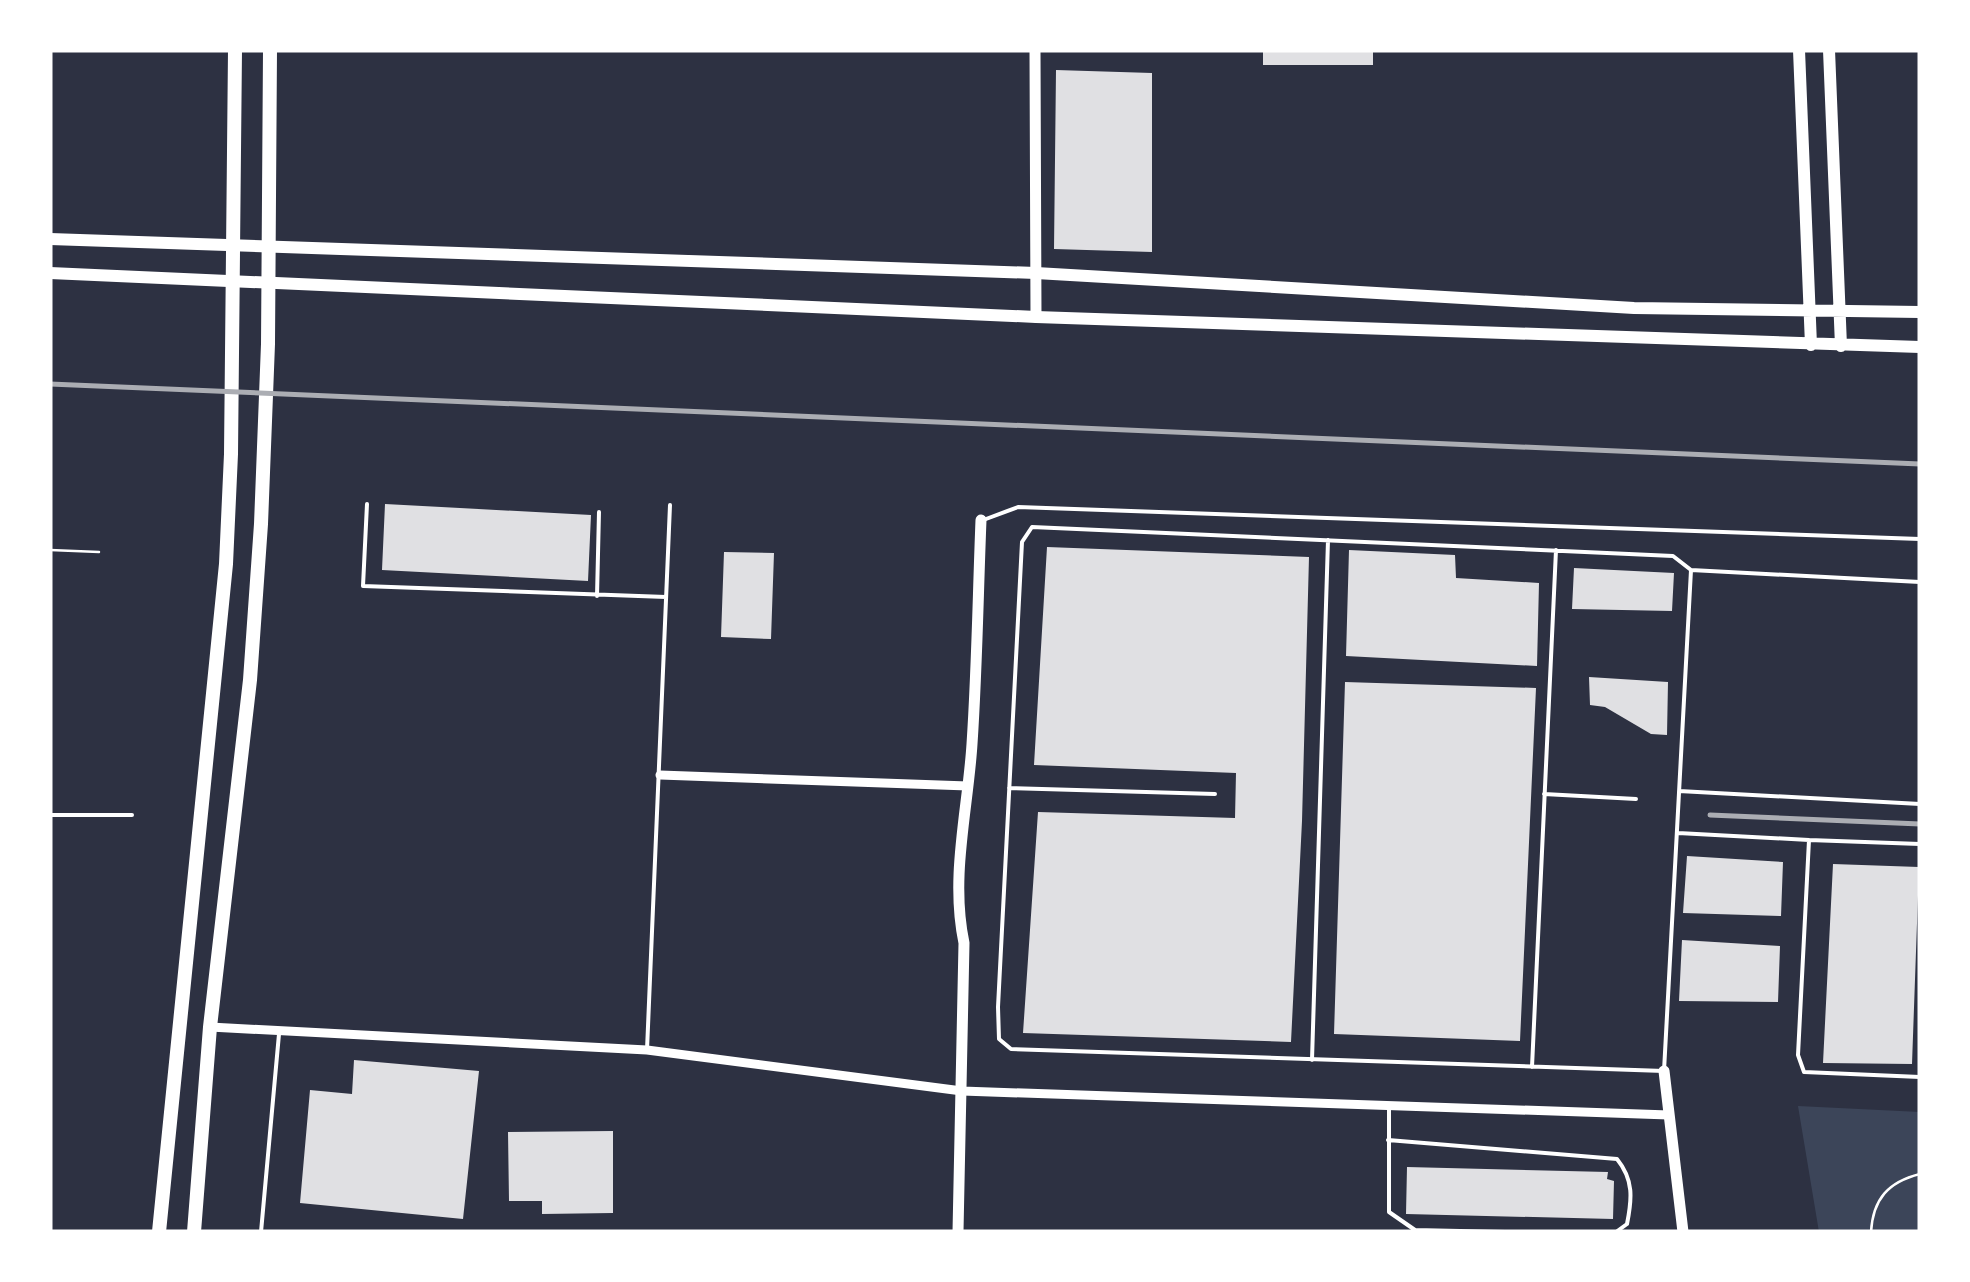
<svg xmlns="http://www.w3.org/2000/svg" width="1970" height="1282" viewBox="0 0 1970 1282" font-family="Ubuntu,sans-serif">
<style>
.green{fill:#3c4559}
.building{fill:#e0e0e3}
.lines{fill:none;stroke-linecap:round;stroke-linejoin:round}
.path{stroke:#fff;stroke-width:2.5}
.service{stroke:#fff;stroke-width:4}
.minor{stroke:#fff;stroke-width:9}
.tertiary{stroke:#fff;stroke-width:11}
.secondary{stroke:#fff;stroke-width:12}
.primary{stroke:#fff;stroke-width:14}
.rail{stroke:#abadb3;stroke-width:5}
</style>
<rect width="100%" height="100%" fill="#2d3142"/>
<!-- green -->
<path class="green" d="M 1798,1106 L 1920,1112 L 1920,1232 L 1819,1232 Z"/>
<!-- building -->
<path class="building" d="M 1263,50 L 1373,50 L 1373,65 L 1263,65 Z
M 1056,70 L 1152,73 L 1152,252 L 1054,249 Z
M 385,504 L 591,515 L 588,581 L 382,570 Z
M 1047,547 L 1309,557 L 1302,821 L 1291,1042 L 1023,1033 L 1038,812 L 1235,818 L 1236,773 L 1034,765 Z
M 1349,550 L 1455,555 L 1456,578 L 1539,583 L 1537,666 L 1346,656 Z
M 724,552 L 774,553 L 771,639 L 721,637 Z
M 1574,568 L 1674,573 L 1672,611 L 1572,609 Z
M 1589,677 L 1668,682 L 1667,735 L 1651,734 L 1605,707 L 1590,705 Z
M 1345,682 L 1536,688 L 1520,1041 L 1334,1034 Z
M 1687,856 L 1783,862 L 1781,916 L 1683,913 Z
M 1833,864 L 1919,867 L 1912,1064 L 1823,1063 Z
M 1682,940 L 1780,946 L 1778,1002 L 1679,1001 Z
M 354,1060 L 479,1071 L 463,1219 L 300,1203 L 310,1090 L 352,1094 Z
M 613,1131 L 613,1213 L 542,1214 L 542,1201 L 509,1201 L 508,1132 Z
M 1407,1167 L 1608,1172 L 1607,1179 L 1614,1181 L 1613,1219 L 1406,1214 Z"/>
<g class="lines">
<!-- path -->
<path class="path" d="M 50,550 L 99,552
M 1871,1232 C 1873,1199 1888,1182 1920,1174"/>
<!-- service -->
<path class="service" d="M 367,504 L 363,586 L 666,597
M 986,519 L 1018,507 L 1920,539
M 1032,527 L 1673,556 L 1691,570 L 1664,1071 L 1011,1049 L 999,1039 L 998,1007 L 1022,542 Z
M 1691,570 L 1920,582
M 597,596 L 599,512
M 1009,788 L 1215,794
M 1679,791 L 1920,804
M 1544,794 L 1636,799
M 50,815 L 132,815
M 1678,833 L 1809,840 L 1798,1055 L 1804,1072 L 1920,1077
M 1809,840 L 1920,844
M 647,1050 L 670,505
M 1312,1060 L 1328,540
M 1532,1067 L 1556,550
M 1389,1106 L 1389,1212 L 1415,1230 L 1505,1232
M 1388,1140 L 1617,1159 C 1634,1180 1632,1199 1627,1224 L 1616,1232
M 261,1232 L 279,1034"/>
<!-- minor -->
<path class="minor" d="M 660,775 L 968,786
M 210,1027 L 647,1050 L 962,1091 L 1669,1115"/>
<!-- tertiary -->
<path class="tertiary" d="M 1035,50 L 1036,317
M 1664,1071 L 1683,1232
M 958,1232 L 964,943 C 950,877 968,809 972,744 C 977,669 978,595 981,520"/>
<!-- secondary -->
<path class="secondary" d="M 1799,50 L 1811,345
M 1829,50 L 1841,346
M 50,239 L 1036,273 L 1634,308 L 1920,312
M 50,273 L 1036,317 L 1920,347"/>
<!-- primary -->
<path class="primary" d="M 159,1232 L 226,564 L 231,454 L 235,50
M 194,1232 L 210,1027 L 250,680 L 261,524 L 268,344 L 270,50"/>
<!-- rail -->
<path class="rail" d="M 50,384 L 1920,464
M 1710,815 L 1920,824"/>
</g>
<!-- border -->
<rect width="1970" height="1282" fill="none" stroke="#ffffff" stroke-width="105"/>
</svg>
